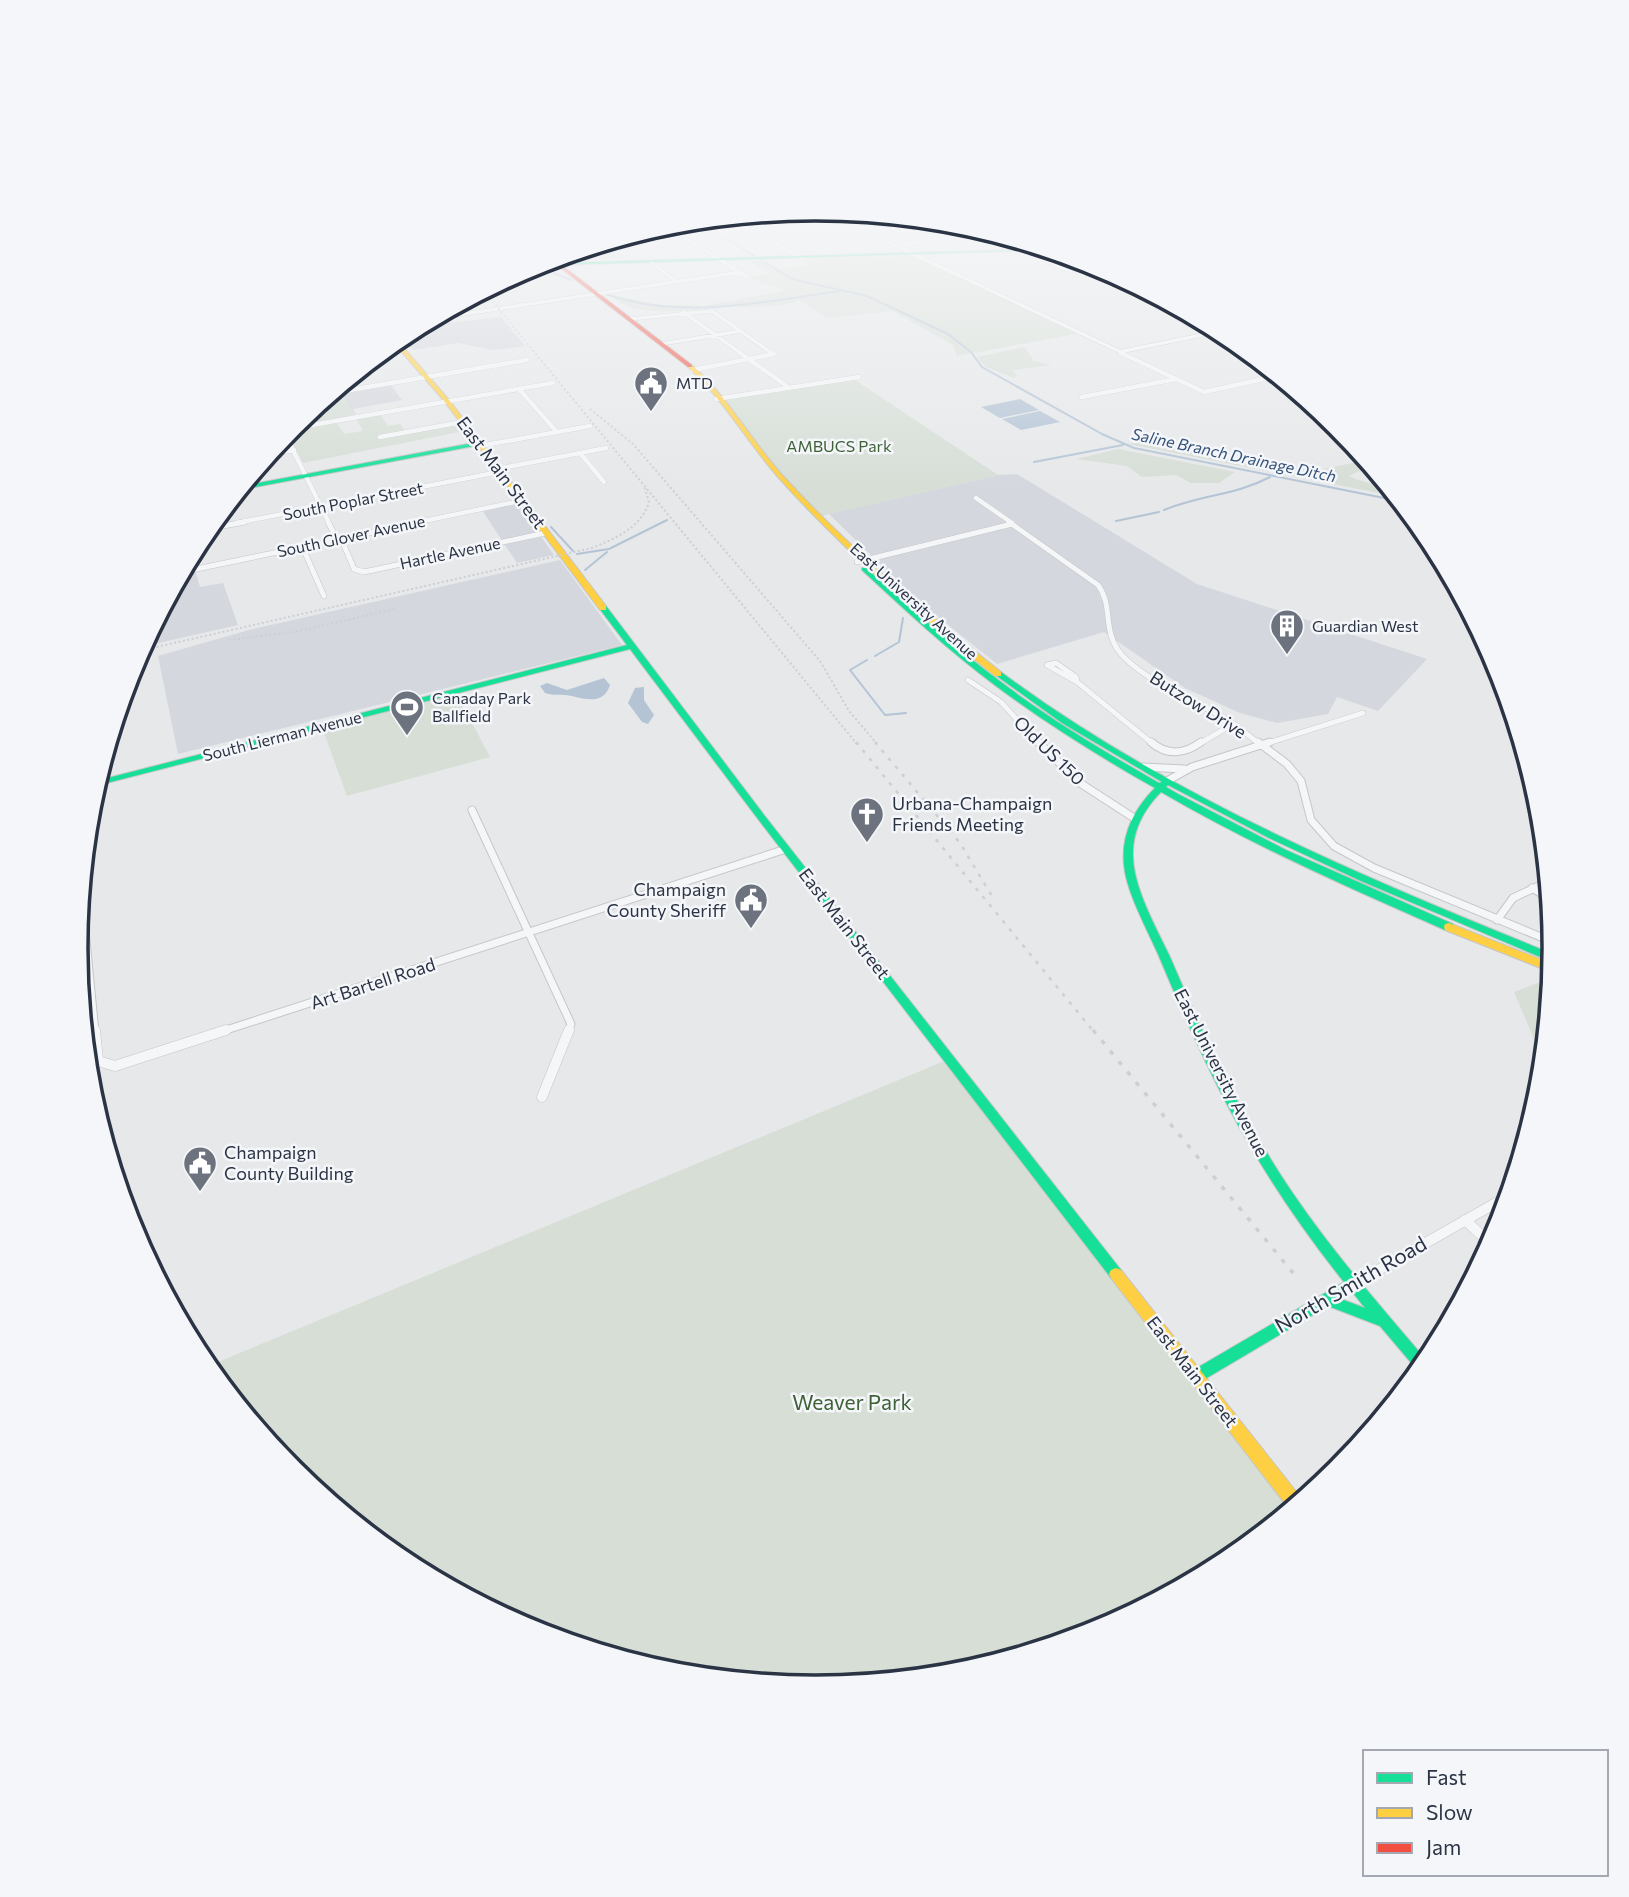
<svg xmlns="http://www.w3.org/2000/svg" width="1629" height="1897" viewBox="0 0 1629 1897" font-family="Commissioner,sans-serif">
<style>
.built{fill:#d4d7dd}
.green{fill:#d6ded6}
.water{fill:#b4c4d5}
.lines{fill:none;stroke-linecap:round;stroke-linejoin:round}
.stream{stroke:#b4c4d5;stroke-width:2}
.street-far4-casing{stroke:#c4c6c8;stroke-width:4.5}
.street-far3-casing{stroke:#c4c6c8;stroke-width:5}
.street-far2-casing{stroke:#c4c6c8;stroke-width:6}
.street-far1-casing{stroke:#c4c6c8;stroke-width:9}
.street-casing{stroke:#c4c6c8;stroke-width:11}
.fast-casing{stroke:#c4c6c8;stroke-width:2}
.slow-casing{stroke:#c4c6c8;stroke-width:2}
.jam-casing{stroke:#c4c6c8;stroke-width:2}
.street-far4{stroke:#f5f6f7;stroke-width:3.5}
.street-far3{stroke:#f5f6f7;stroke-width:4.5}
.street-far2{stroke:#f5f6f7;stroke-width:5}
.street-far1{stroke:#f5f6f7;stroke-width:7}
.street{stroke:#f5f6f7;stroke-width:10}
.fast{fill:#16e098;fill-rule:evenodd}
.slow{fill:#ffcf43;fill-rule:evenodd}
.jam{fill:#f24e42;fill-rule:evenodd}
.rail-far2{stroke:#cecfd2;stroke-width:2;stroke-dasharray:2 2.5;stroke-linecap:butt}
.rail-far1{stroke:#cecfd2;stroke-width:2.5;stroke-dasharray:3.5 7;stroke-linecap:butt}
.rail{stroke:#cecfd2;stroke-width:3.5;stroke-dasharray:4.5 9;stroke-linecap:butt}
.labels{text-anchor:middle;stroke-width:5;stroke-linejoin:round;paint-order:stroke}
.far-poi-label{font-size:16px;fill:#2b3445;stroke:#f4f6f9;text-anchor:start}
.far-park-label{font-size:16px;fill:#3f6138;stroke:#f4f6f9}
.far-water-label{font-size:16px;font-style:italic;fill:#34527a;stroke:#f4f6f9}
.far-street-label{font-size:16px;fill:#2b3445;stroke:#f4f6f9}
.street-label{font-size:18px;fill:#2b3445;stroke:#f4f6f9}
.poi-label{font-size:18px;fill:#2b3445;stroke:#f4f6f9;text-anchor:start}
.near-street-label{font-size:21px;fill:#2b3445;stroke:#f4f6f9}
.near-park-label{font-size:21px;fill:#3f6138;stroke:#f4f6f9}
.rim{fill:none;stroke:#2b3445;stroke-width:3.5}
</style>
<rect width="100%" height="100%" fill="#e6e8ea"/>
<!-- built -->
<path class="built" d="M 621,238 L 636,248 L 618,251 L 624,258 L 573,260 L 564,256 Z
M 501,317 L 525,346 L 493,350 L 458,343 L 413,350 L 399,338 L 419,326 Z
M 390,384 L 402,400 L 353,409 L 356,415 L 320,422 L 312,409 L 330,395 Z
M 1017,474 L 1197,584 L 1427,659 L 1378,711 L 1337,697 L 1328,714 L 1277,723 L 1240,713 L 1185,688 L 1104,632 L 997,664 L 917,600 L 829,514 L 998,475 Z
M 517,503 L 554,555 L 517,563 L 482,510 Z
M 560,560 L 622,645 L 178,754 L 158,656 L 249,630 Z
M 195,570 L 200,587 L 223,583 L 238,625 L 141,647 L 181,573 Z"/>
<!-- green -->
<path class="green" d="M 912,256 L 1081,333 L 957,356 L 953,345 L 892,311 L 827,318 L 799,300 C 775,309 754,306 729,307 C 696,308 634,322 609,294 L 659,305 L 705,306 L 786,290 L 754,280 L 750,277 L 770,273 L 747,261 L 761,261 L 782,269 L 809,265 L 800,259 Z
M 1024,347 L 1032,357 L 1032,361 L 1052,365 L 1012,370 L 1017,376 L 1014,378 L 986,367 L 977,357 Z
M 852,378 L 998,475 L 821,516 L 771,466 L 722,398 Z
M 342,393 L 355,415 L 318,421 L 312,409 L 330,395 Z
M 380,414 L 388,426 L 400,424 L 407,433 L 459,424 L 464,431 L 303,463 L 287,432 L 336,421 L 344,434 L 363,431 L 356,418 Z
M 1141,441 L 1247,462 L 1319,470 L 1362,461 L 1370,466 L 1349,476 C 1364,484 1384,483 1395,496 L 1128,444 Z
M 1118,449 L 1235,472 L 1219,483 L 1191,483 L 1176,475 L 1142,477 L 1127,466 L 1076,459 Z
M 456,693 L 490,757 L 347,796 L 322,727 Z
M 77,932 L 97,1077 L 99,1123 L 89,1092 L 75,948 Z
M 1551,978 L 1544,1048 L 1534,1039 L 1514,992 Z
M 947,1060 L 1292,1508 L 1225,1563 L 1097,1632 L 958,1674 L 814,1688 L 670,1673 L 531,1631 L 403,1563 L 291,1471 L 206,1367 Z"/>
<!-- water -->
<path class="water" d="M 1020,399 L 1039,410 L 1000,418 L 981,407 Z
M 1040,411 L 1060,422 L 1021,430 L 1002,419 Z
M 604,678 L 610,685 C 604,704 587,700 572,696 C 563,694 554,696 545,693 L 540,686 L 547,683 L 567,690 Z
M 644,687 L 644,700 L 654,715 L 648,724 L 642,722 L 628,703 L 635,688 Z"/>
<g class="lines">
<!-- stream -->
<path class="stream" d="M 702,224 L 792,279 L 867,296 L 948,334 L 971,352 L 982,367 L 1102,434 L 1134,448 L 1399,501
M 544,269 L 571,280
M 608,295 C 685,320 762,302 840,291
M 1034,462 L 1123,445
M 1164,510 C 1202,494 1234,496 1270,477
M 1116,521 L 1159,512
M 551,527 L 573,551
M 577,554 L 609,549 L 667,520
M 585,570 L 607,552
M 875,656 L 899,642 L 903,618
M 867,660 L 850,670 L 885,715 L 906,713"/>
<!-- street-far4 casing -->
<g class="street-far4-casing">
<path id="street-far4" d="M 712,224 L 738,234
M 850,224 L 1125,354
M 938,224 L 964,236
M 665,225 L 747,277
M 863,230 L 904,224
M 741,233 L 752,235 L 738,235 Z
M 752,234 L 826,224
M 743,237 L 741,242 L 754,251
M 770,240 L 801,258
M 897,246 L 977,234 L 1006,244
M 1023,251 L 1071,272
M 650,261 L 675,281
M 683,312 L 742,354
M 431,319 L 741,272
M 630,319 L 712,311 L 773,354
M 661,344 L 741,331
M 1119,352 L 1221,331"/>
</g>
<!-- street-far3 casing -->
<g class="street-far3-casing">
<path id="street-far3" d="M 740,353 L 788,387
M 1121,353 L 1204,392 L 1277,376
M 693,370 L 774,354 L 772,353
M 519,389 L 557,432
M 332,393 L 527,360
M 1082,397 L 1176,379
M 716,399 L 859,377
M 289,429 L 553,383
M 285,434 L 329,523
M 380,437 L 462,422
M 480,446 L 590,426
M 580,453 L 604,482
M 268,455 L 294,450
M 497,469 L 606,448
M 976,498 L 1012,523
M 236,523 L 499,472
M 414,523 L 520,501"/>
</g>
<!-- street-far2 casing -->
<g class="street-far2-casing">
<path id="street-far2" d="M 328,522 L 337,539
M 1009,522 L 1098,585 C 1113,605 1103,629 1118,650 C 1137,677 1196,702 1226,719 C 1238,726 1249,736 1260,744
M 207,529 L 245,522
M 341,538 L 354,569 L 364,572 L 545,533
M 302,546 L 324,596
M 857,562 L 1012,524
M 182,572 L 422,522
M 1056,663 L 1076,677 L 1077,682 L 1047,665 Z
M 968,680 L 1001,702 L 1039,744
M 1077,682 L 1153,744
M 1199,744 L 1233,724
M 1265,744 L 1363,713"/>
</g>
<!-- street-far1 casing -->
<g class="street-far1-casing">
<path id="street-far1" d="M 1038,742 L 1080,783 L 1134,818
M 1151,742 C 1167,756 1185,754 1201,742
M 1258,742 L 1287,764 L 1301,781 L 1311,820 L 1334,846 L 1374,868 L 1553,942
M 1144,767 L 1184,769
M 1167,781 L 1192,767 L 1270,742
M 472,810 L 571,1024 L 568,1032
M 1532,888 L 1549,898
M 78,918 L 85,931 L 95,1032
M 1497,920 L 1513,898 L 1547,882
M 220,1032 L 786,849"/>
</g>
<!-- street casing -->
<g class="street-casing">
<path id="street" d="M 95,1030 L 98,1061 L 115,1066 L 226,1030
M 542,1097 L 569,1030
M 1465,1220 L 1491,1244
M 1352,1285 L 1508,1196"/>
</g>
<!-- fast casing -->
<g class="fast-casing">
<path id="fast" d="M 1042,249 L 1048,250 L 557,265 L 555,265 L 562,267 L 527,268 L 532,265 L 557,263 Z
M 478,442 L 480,443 L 480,445 L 239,490 L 242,486 Z
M 862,568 L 866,568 C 910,607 954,647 1001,682 C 1051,720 1105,752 1159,783 L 1162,782 L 1062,723 L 994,674 L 998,672 L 1001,672 C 1166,795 1363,877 1553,954 L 1552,962 L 1361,881 L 1269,838 L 1168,785 L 1166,787 L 1178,794 L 1286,850 L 1453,924 L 1454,927 L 1453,930 L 1445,930 C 1349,888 1252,845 1161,792 C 1145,808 1133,829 1133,853 C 1132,886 1156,927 1170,957 C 1202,1032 1236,1105 1280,1174 C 1323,1241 1376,1301 1427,1361 L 1419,1372 L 1380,1326 L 1328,1306 L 1200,1382 L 1195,1384 L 1190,1382 L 1188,1377 L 1190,1372 L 1344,1282 C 1304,1232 1268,1179 1237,1123 C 1207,1069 1182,1011 1158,954 C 1147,929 1126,891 1124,865 C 1121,835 1134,809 1155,788 C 1100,757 1047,724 996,686 C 949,651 905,610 862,570 ZM 1352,1292 L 1353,1293 L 1365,1308 L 1341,1299 Z
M 600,606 L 606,606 L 764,815 L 1121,1270 L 1123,1274 L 1121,1278 L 1116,1280 L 1111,1278 L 758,819 L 630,649 L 95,786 L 96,781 L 627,645 L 599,608 Z"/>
</g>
<!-- slow casing -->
<g class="slow-casing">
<path id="slow" d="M 397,340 L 449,400 L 606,606 L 606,610 L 600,610 L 445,402 L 393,342 Z
M 688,365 L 692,365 C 728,397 751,440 783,476 C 849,548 925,612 1001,672 L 1001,676 L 995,676 C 919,615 844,551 779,478 C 747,442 724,400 688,367 Z
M 1449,923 L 1552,964 L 1551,972 L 1445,930 L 1444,927 L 1445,924 Z
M 1116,1268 L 1121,1270 L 1302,1499 L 1290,1510 L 1111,1278 L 1109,1274 L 1111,1270 Z"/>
</g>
<!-- jam casing -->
<g class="jam-casing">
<path id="jam" d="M 554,259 L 692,365 L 692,367 L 688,367 L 550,260 Z"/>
</g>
<!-- street-far4 -->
<use href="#street-far4" class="street-far4"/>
<!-- street-far3 -->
<use href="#street-far3" class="street-far3"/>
<!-- street-far2 -->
<use href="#street-far2" class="street-far2"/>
<!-- street-far1 -->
<use href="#street-far1" class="street-far1"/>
<!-- street -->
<use href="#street" class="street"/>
<!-- fast -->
<use href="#fast" class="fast"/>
<!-- slow -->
<use href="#slow" class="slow"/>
<!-- jam -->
<use href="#jam" class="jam"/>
<!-- rail-far2 -->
<path class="rail-far2" d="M 484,291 L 857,744
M 590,409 L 633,444 L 820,661 L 849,711 L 877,744
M 229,640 L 293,632 L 395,609
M 139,651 L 592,548 C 616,538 639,529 649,503 L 645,488"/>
<!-- rail-far1 -->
<path class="rail-far1" d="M 856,742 L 1094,1032
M 875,742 L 960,843 L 995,901"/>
<!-- rail -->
<path class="rail" d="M 1093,1030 L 1298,1279"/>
</g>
<!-- sky -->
<linearGradient id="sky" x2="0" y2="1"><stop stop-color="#93bae0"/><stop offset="0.46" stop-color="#f4f5f6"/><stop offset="1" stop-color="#f4f5f6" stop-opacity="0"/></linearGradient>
<rect width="1629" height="489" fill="url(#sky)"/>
<!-- icons -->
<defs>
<g id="civic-pin" transform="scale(1.75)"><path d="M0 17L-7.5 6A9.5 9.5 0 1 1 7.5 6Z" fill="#6c737f" stroke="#f4f6f9"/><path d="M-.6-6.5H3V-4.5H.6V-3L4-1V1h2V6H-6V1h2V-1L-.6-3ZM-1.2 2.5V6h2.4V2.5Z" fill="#fff"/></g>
<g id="building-pin" transform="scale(1.75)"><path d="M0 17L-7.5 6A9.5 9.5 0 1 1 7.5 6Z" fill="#6c737f" stroke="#f4f6f9"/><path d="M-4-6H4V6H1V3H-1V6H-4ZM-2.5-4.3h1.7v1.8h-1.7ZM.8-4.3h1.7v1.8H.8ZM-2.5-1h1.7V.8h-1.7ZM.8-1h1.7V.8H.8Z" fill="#fff"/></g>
<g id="stadium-pin" transform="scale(1.75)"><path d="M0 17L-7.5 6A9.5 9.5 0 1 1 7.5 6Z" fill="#6c737f" stroke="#f4f6f9"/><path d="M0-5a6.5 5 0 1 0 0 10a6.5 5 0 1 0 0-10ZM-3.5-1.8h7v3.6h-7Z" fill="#fff"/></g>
<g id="church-pin" transform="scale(1.75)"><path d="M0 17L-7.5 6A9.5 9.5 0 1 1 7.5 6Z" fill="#6c737f" stroke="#f4f6f9"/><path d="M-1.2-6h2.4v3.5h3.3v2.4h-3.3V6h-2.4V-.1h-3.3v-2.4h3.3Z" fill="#fff"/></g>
</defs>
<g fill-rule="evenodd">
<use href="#civic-pin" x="651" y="383"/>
<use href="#building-pin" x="1287" y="626"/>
<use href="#stadium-pin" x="407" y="707"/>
<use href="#church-pin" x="867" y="814"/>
<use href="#civic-pin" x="751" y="900"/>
<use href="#civic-pin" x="200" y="1163"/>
</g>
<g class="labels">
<!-- far-poi labels -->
<g class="far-poi-label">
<text x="676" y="389">MTD</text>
<text x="1312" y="632">Guardian West</text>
<text x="432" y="704">Canaday Park<tspan x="432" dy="18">Ballfield</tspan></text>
</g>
<!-- far-park labels -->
<g class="far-park-label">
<text x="839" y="452">AMBUCS Park</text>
</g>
<!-- far-water labels -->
<g class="far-water-label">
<text transform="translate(1234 455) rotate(12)" y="6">Saline Branch Drainage Ditch</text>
</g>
<!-- far-street labels -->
<g class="far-street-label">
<text transform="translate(353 501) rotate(-11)" y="6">South Poplar Street</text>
<text transform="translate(351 536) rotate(-12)" y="6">South Glover Avenue</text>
<text transform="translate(450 553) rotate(-12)" y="6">Hartle Avenue</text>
<text transform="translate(914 601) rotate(42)" y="6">East University Avenue</text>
<text transform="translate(282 736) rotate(-14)" y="6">South Lierman Avenue</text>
</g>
<!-- street labels -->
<g class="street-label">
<text transform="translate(501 473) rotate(53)" y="6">East Main Street</text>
<text transform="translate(1198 705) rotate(32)" y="6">Butzow Drive</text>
<text transform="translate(1049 751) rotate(44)" y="6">Old US 150</text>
<text transform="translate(844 924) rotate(52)" y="6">East Main Street</text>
<text transform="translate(373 984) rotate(-18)" y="6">Art Bartell Road</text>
<text transform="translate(1221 1073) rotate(63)" y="6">East University Avenue</text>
<text transform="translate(1192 1372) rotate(52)" y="6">East Main Street</text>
</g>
<!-- poi labels -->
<g class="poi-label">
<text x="892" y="810">Urbana-Champaign<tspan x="892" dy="21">Friends Meeting</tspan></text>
<text x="726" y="896" text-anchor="end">Champaign<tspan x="726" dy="21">County Sheriff</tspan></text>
<text x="224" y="1159">Champaign<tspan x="224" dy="21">County Building</tspan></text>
</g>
<!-- near-street labels -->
<g class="near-street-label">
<text transform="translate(1351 1285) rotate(-30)" y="7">North Smith Road</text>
</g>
<!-- near-park labels -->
<g class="near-park-label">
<text x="852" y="1410">Weaver Park</text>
</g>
</g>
<!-- crop -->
<path d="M0 0H1629V1897H0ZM88 948a727 727 0 1 1 1454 0a727 727 0 1 1-1454 0Z" fill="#f4f6f9" fill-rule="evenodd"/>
<path class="rim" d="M88 948a727 727 0 1 1 1454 0a727 727 0 1 1-1454 0Z"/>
<!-- legend -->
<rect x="1363" y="1750" width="245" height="126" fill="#f4f6f9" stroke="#a4a8b1" stroke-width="2"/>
<rect x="1377" y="1773" width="35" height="10" fill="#16e098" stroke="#a4a8b1" stroke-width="2"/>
<text x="1426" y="1785" font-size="21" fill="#2b3445">Fast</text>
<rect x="1377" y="1808" width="35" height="10" fill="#ffcf43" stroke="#a4a8b1" stroke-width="2"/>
<text x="1426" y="1820" font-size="21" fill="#2b3445">Slow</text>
<rect x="1377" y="1843" width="35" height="10" fill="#f24e42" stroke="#a4a8b1" stroke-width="2"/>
<text x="1426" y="1855" font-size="21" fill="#2b3445">Jam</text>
</svg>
